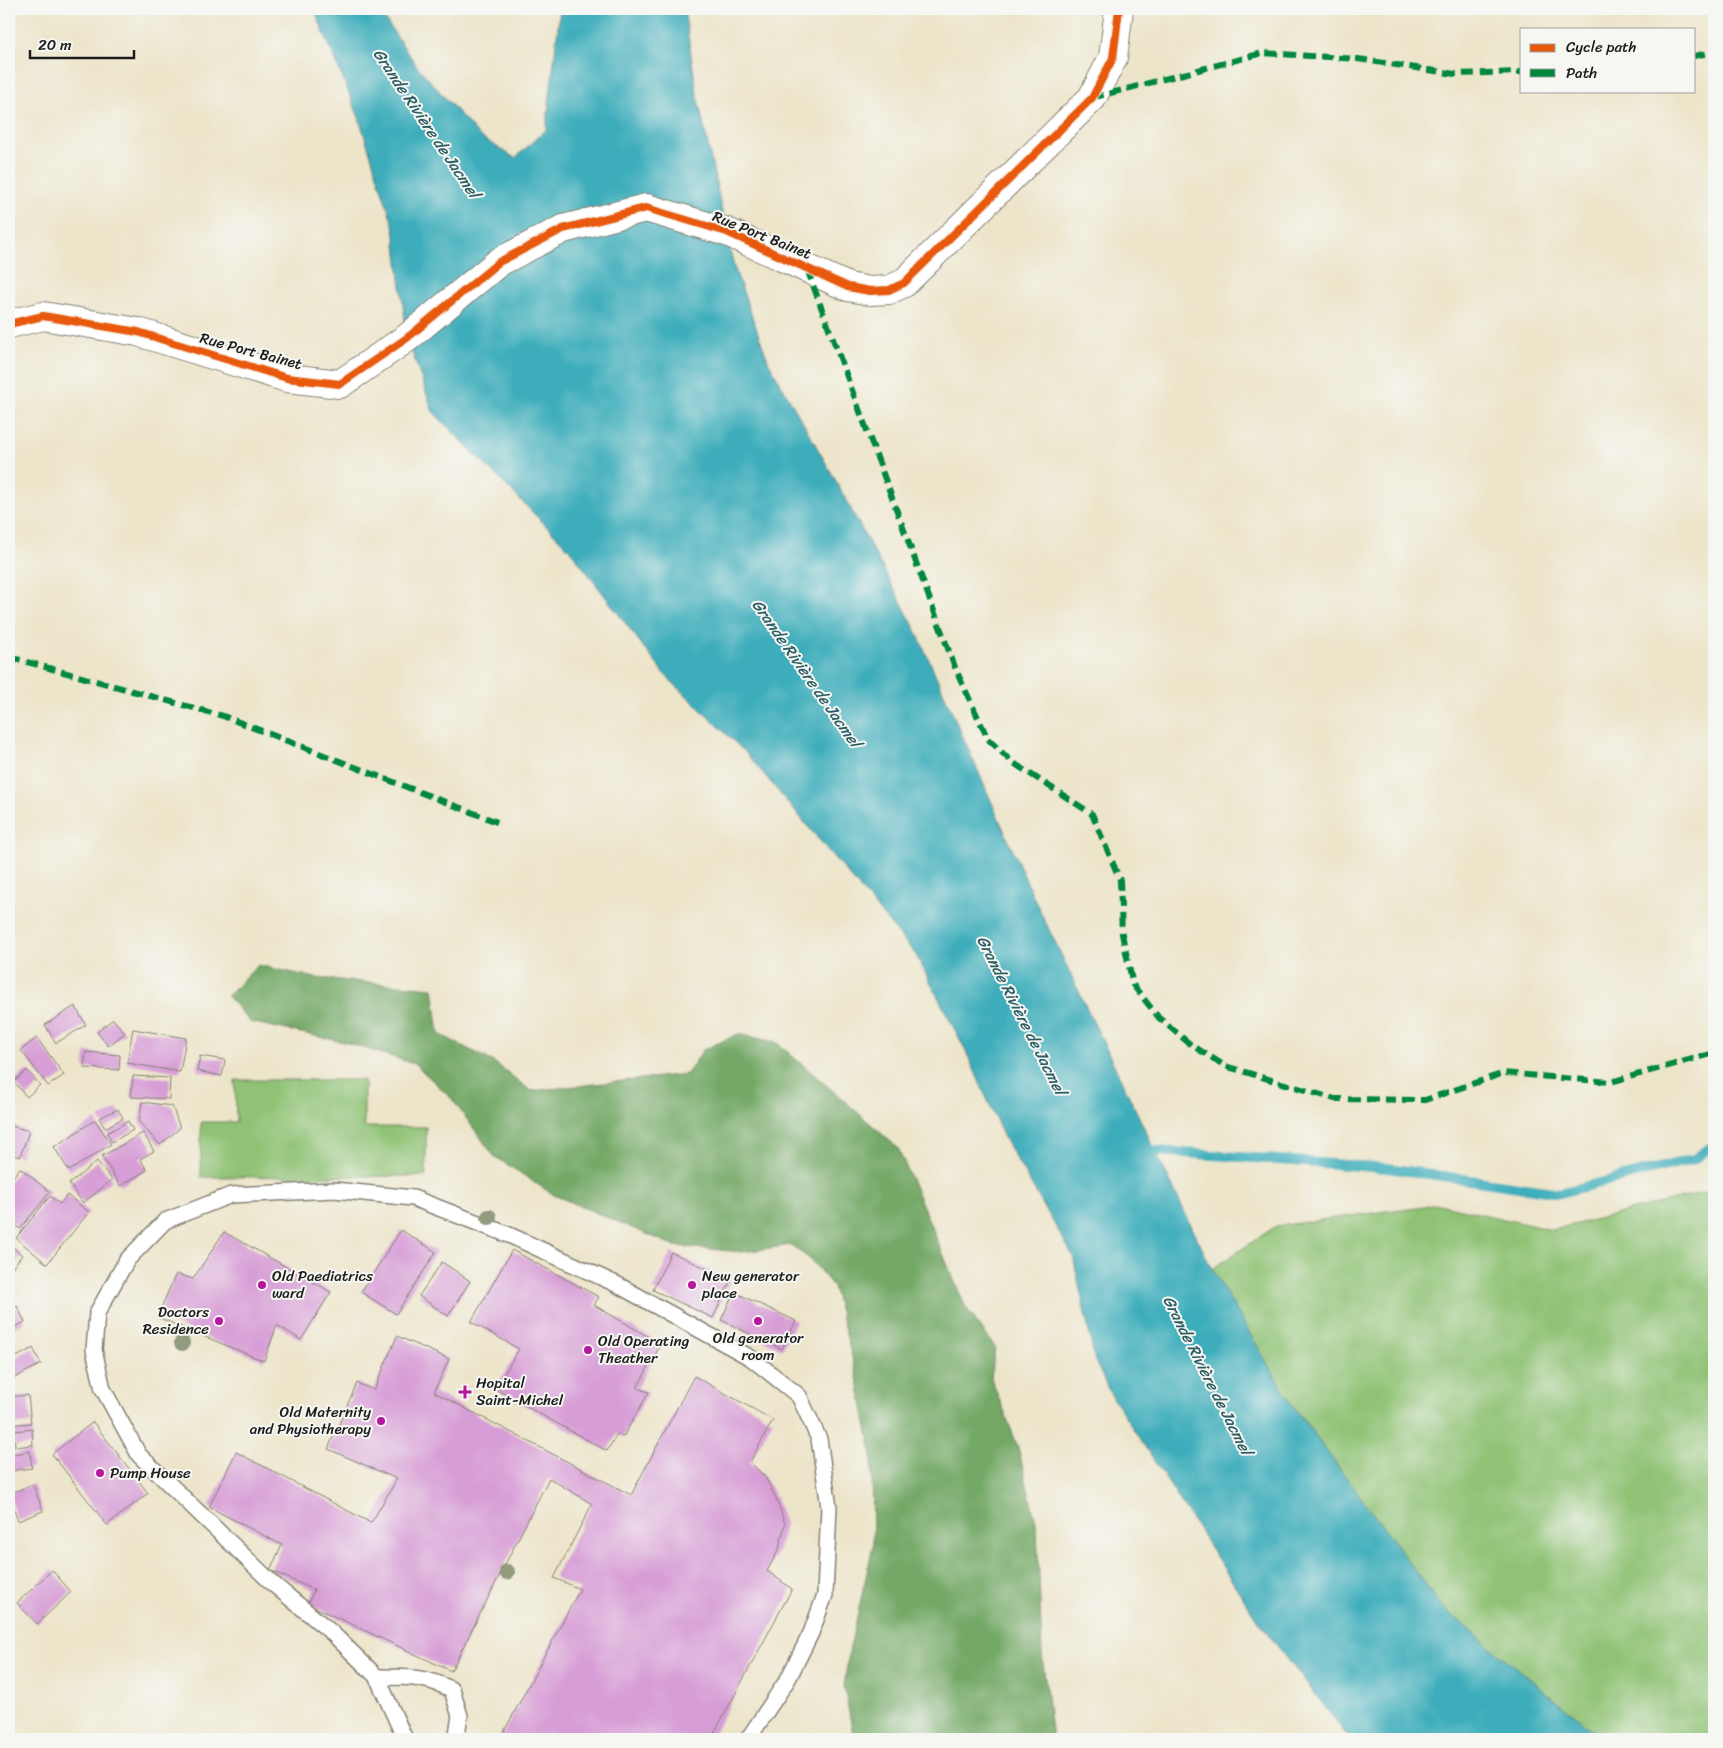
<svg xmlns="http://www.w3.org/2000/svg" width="1723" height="1748" viewBox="0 0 1723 1748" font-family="Sriracha,sans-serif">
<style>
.green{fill:#8fc274;stroke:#566f48}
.forest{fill:#73a866;stroke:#486241}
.water{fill:#3eadbb;stroke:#2d646c}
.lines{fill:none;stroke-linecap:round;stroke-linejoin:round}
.stream{stroke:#3eadbb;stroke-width:10}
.building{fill:#d79dd6}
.service-casing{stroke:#848073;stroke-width:18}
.tertiary-casing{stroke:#848073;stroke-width:30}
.service{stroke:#fff;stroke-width:15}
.tertiary{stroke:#fff;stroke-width:28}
.quiet{stroke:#00873e;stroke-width:6;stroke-dasharray:12 6;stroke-linecap:butt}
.cycleway-casing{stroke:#f6f6f2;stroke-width:11}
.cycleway{stroke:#e8590c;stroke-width:8}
.tree{fill:#939b7e}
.poi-dot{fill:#b5179e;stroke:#f6f6f2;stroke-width:2}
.labels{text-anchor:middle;stroke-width:4;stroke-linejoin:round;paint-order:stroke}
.street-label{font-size:15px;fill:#1c1c1c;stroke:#f6f6f2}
.poi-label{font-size:15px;fill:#1c1c1c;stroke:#f6f6f2;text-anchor:start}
.water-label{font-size:16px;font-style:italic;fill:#2b5d64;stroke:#f6f6f2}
</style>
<rect width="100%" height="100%" fill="#f6f6f2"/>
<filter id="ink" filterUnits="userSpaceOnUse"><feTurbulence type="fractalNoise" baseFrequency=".02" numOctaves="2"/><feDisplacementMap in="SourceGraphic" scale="10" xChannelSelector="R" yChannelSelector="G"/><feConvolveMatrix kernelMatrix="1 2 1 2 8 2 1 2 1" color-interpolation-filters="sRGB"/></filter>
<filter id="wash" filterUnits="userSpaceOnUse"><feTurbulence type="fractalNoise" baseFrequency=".0096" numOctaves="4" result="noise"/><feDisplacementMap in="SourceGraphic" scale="20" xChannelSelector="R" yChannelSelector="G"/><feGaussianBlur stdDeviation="1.12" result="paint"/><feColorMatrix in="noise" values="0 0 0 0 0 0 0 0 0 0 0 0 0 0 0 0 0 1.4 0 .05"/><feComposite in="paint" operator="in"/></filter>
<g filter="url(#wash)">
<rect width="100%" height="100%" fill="#ede5ca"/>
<!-- green -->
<path class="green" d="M 235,1080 L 364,1080 L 364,1127 L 426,1127 L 426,1176 L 201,1177 L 201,1122 L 236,1122 Z
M 1714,1190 L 1714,1739 L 1603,1739 L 1442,1607 L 1290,1402 L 1212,1269 L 1276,1226 L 1439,1204 L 1552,1230 Z"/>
<!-- forest -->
<path class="forest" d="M 258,965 L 316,978 L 433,988 L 439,1034 L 494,1062 L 531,1091 L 687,1074 L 703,1050 L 738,1034 L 776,1042 L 832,1090 L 898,1148 L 965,1306 L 995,1347 L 991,1378 L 1018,1447 L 1037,1527 L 1042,1653 L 1052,1739 L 854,1739 L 844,1686 L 849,1652 L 873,1546 L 872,1454 L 856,1372 L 833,1286 L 810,1259 L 791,1245 L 742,1252 L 675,1246 L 554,1195 L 494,1156 L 452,1099 L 415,1064 L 348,1043 L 250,1022 L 227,996 Z"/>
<!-- water -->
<path class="water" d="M 314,9 L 378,9 L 417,66 L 479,136 L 515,158 L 546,130 L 560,9 L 684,9 L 697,94 L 734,267 L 769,363 L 831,472 L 915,628 L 1033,896 L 1212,1269 L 1290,1402 L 1442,1607 L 1603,1739 L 1350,1739 L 1258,1621 L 1110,1393 L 1095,1361 L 1073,1256 L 1005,1140 L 965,1049 L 916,955 L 746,753 L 664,674 L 570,550 L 433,412 L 407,338 L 394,228 L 358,115 Z"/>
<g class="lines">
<!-- stream -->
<path class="stream" d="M 1144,1150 L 1387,1168 L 1560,1193 L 1694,1159 L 1714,1145"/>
</g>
<g id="blocks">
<!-- building -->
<path class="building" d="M 75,1006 L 86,1025 L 56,1043 L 45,1025 Z
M 113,1019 L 125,1033 L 108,1046 L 97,1032 Z
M 9,1026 L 13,1041 L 9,1043 Z
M 133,1029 L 186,1038 L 180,1072 L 127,1063 Z
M 37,1038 L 64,1075 L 48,1086 L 21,1050 Z
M 86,1052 L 120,1055 L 119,1070 L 84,1068 Z
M 200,1056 L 225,1060 L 222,1076 L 197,1071 Z
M 27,1070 L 40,1085 L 27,1097 L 14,1082 Z
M 133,1076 L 170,1078 L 169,1099 L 131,1097 Z
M 142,1102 L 172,1106 L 180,1128 L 160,1145 L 139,1122 Z
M 118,1109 L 123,1118 L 105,1128 L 99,1118 Z
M 95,1120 L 111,1144 L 69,1171 L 54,1147 Z
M 128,1121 L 133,1130 L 112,1142 L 107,1133 Z
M 9,1125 L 29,1131 L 20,1157 L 9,1154 Z
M 143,1133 L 154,1151 L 140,1159 L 147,1170 L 120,1186 L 102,1156 Z
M 97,1161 L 112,1180 L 83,1203 L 69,1184 Z
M 20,1168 L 50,1192 L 20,1229 L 9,1220 L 9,1182 Z
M 67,1195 L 89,1212 L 47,1264 L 16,1238 L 50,1196 L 60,1204 Z
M 401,1230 L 436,1252 L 396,1314 L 361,1292 Z
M 224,1232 L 331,1292 L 301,1340 L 277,1325 L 264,1361 L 157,1317 L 176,1274 L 193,1279 Z
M 9,1244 L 22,1255 L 9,1272 Z
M 512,1250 L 599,1297 L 594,1305 L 661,1344 L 637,1388 L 649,1392 L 623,1437 L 617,1434 L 607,1451 L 495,1389 L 519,1349 L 471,1322 Z
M 671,1252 L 731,1280 L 713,1318 L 653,1290 Z
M 442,1262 L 470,1281 L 448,1316 L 419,1296 Z
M 734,1292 L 796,1321 L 782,1349 L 721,1320 Z
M 17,1306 L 25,1322 L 11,1329 L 9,1310 Z
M 397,1336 L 449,1359 L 434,1392 L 631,1495 L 694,1376 L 773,1420 L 750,1462 L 765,1477 L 776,1498 L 785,1524 L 779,1549 L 767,1571 L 792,1589 L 711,1739 L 500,1739 L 580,1589 L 554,1578 L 592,1504 L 549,1478 L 451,1671 L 308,1604 L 314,1590 L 270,1570 L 282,1545 L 209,1507 L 236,1452 L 371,1523 L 397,1479 L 328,1449 L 357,1383 L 374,1390 Z
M 33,1348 L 41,1364 L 9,1381 L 9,1361 Z
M 28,1395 L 31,1423 L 9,1425 L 9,1397 Z
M 93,1422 L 148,1493 L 107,1525 L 52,1454 Z
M 32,1429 L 33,1445 L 15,1447 L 14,1431 Z
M 30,1451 L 32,1468 L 9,1471 L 9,1455 Z
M 33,1484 L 43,1511 L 18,1521 L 9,1494 Z
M 52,1570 L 71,1592 L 37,1624 L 17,1603 Z"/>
</g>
</g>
<g filter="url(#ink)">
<use href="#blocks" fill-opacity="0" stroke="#848073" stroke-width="1"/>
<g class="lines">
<!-- service casing -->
<g class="service-casing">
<path id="service" d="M 377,1677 C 404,1677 428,1676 452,1690 L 460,1716 L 456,1739
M 405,1739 L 377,1677 L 331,1632 L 272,1583 L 139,1455 L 103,1389 L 94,1350 L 97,1313 L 127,1260 L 165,1221 L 231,1195 L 334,1190 L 413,1198 L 509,1235 L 616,1284 L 751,1358 L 799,1396 L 819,1439 L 829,1507 L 825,1595 L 811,1633 L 788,1679 L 748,1739"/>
</g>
<!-- tertiary casing -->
<g class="tertiary-casing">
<path id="tertiary" d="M 9,324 L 43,316 L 138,332 L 287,378 L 340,384 L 407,338 L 499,262 L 563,229 L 646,208 L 727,232 L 848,287 L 870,291 L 889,290 L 904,283 L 1092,98 L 1113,58 L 1119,9"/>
</g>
<!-- service -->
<use href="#service" class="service"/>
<!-- tertiary -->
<use href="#tertiary" class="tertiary"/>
<!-- quiet -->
<path class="quiet" d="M 1694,56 L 1714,52
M 1092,98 L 1263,53 L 1358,59 L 1455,74 L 1522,72
M 807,269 L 956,670 L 988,739 L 1012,762 L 1092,814 L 1120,880 L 1122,934 L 1133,985 L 1159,1018 L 1190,1044 L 1225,1066 L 1335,1099 L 1425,1100 L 1504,1073 L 1611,1082 L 1714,1053
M 9,657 L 223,716 L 502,824"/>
<!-- cycleway casing -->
<g class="cycleway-casing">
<path id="cycleway" d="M 9,324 L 43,316 L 138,332 L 287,378 L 340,384 L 407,338 L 499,262 L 563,229 L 646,208 L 727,232 L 848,287 L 870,291 L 889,290 L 904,283 L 1092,98 L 1113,58 L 1119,9"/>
</g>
<!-- cycleway -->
<use href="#cycleway" class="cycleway"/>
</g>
<!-- trees -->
<g class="tree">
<circle cx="489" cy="1217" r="8"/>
<circle cx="182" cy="1343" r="8"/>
<circle cx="507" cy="1572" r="8"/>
</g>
</g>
<!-- markers -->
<g class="poi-dot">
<circle cx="262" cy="1285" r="5"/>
<circle cx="692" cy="1285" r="5"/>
<circle cx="219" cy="1321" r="5"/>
<circle cx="758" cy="1321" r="5"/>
<circle cx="588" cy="1350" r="5"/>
<path d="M462.5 1384.5h5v5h5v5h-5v5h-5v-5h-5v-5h5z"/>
<circle cx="381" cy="1421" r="5"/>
<circle cx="100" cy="1473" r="5"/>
</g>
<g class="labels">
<!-- street labels -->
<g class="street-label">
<text transform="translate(762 235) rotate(22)" y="5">Rue Port Bainet</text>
<text transform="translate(251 351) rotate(15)" y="5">Rue Port Bainet</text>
</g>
<!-- poi labels -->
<g class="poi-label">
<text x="272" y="1281">Old Paediatrics<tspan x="272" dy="17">ward</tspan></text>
<text x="702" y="1281">New generator<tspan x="702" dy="17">place</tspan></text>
<text x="209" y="1317" text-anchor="end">Doctors<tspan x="209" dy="17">Residence</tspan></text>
<text x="758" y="1343" text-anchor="middle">Old generator<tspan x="758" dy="17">room</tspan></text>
<text x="598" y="1346">Old Operating<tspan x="598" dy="17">Theather</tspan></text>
<text x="476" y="1388">Hopital<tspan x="476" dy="17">Saint-Michel</tspan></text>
<text x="371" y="1417" text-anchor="end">Old Maternity<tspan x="371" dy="17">and Physiotherapy</tspan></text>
<text x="110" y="1478">Pump House</text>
</g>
<!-- water labels -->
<g class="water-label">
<text transform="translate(427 123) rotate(56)" y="6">Grande Rivière de Jacmel</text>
<text transform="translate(807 673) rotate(55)" y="6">Grande Rivière de Jacmel</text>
<text transform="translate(1022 1015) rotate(63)" y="6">Grande Rivière de Jacmel</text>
<text transform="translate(1208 1375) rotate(63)" y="6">Grande Rivière de Jacmel</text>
</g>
</g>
<!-- margin -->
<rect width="1723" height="1748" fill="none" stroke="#f6f6f2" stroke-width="30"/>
<!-- legend -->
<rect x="1520" y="28" width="175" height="65" fill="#f6f6f2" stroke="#9f9f9c"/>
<rect x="1530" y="44" width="25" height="8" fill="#e8590c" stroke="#9f9f9c"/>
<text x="1566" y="52" font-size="15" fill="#1c1c1c">Cycle path</text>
<rect x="1530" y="69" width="25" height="8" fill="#00873e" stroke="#9f9f9c"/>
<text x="1566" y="78" font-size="15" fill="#1c1c1c">Path</text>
<!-- scale -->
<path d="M30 50v8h104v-8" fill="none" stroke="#1c1c1c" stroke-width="2.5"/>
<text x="38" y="50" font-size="15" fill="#1c1c1c" stroke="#f6f6f2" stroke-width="4" paint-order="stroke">20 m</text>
</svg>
